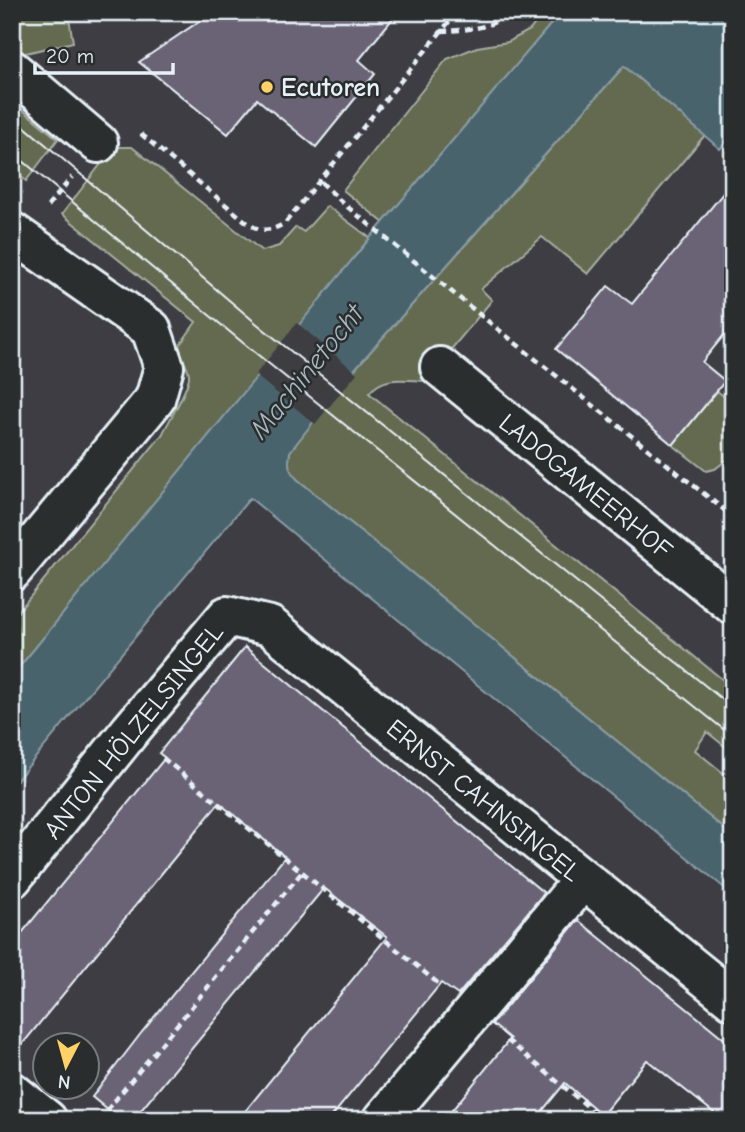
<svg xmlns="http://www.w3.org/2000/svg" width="745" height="1132" viewBox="0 0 745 1132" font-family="'Comic Neue',sans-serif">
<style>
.green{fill:#646b50;stroke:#a6aea4;stroke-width:2}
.water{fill:#49636d;stroke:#899ca5;stroke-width:2}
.pier{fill:#3e3d43}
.building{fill:#6b6374;stroke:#e8f1f8;stroke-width:2}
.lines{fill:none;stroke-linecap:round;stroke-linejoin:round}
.pedestrian-casing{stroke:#e8f1f8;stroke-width:44}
.minor-casing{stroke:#e8f1f8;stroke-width:44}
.path{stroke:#e8f1f8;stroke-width:4.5;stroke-dasharray:7 5;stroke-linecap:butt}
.pedestrian{stroke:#2a2d2e;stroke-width:38}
.minor{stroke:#2a2d2e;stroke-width:38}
.tram{stroke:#e8f1f8;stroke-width:2}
.poi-dot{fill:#ffd166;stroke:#2a2d2e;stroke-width:2.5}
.labels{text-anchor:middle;stroke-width:5;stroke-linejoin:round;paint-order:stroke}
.poi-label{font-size:26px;font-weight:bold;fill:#e8f1f8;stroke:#2a2d2e;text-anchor:start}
.street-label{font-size:26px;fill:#e8f1f8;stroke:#2a2d2e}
.water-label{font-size:28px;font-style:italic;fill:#a8b8c0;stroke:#2a2d2e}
</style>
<rect width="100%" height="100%" fill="#3e3d43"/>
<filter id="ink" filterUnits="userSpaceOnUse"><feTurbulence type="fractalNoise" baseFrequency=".0143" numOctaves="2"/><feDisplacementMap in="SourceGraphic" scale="14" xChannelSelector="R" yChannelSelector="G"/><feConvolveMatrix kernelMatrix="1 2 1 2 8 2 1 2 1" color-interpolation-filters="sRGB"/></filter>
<g filter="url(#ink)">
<!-- green -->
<path class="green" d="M 12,12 L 68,12 L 73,42 L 13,56 Z
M 544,12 L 561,12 L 384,223 L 343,190 L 447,59 L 477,47 L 508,42 L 530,30 Z
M 624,66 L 705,135 L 588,274 L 542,237 L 481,289 L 492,300 L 425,381 C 404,380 384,375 369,393 L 733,688 L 733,753 L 707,732 L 695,750 L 733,781 L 733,836 L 297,479 C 288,470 288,464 290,452 L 258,378 L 12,676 L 12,619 L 162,435 C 168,422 191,385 189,374 C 187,365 181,356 177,349 L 196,322 L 62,214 L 111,151 L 119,147 L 132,147 L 262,251 L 279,246 L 296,227 L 304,232 L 327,206 L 370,238 L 300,325 L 355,369 Z
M 12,101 L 58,139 L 26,181 L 12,169 Z
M 717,391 L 733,403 L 733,455 L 715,469 L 706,471 L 673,445 Z"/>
<!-- water -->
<path class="water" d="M 561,12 L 733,12 L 733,133 L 720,149 L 624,66 L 354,370 L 290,452 C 288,464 288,470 297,479 L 733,836 L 733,895 L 250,498 L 12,786 L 12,676 L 370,238 Z"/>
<!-- pier -->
<path class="pier" d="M 297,323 L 357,373 L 315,424 L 255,375 Z"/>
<!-- building -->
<path class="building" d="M 218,12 L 398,12 L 359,60 L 375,74 L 316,147 L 257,99 L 228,134 L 139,62 L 210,14 Z
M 733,181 L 733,324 L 702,362 L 725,381 L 673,445 L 556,349 L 608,286 L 632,304 Z
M 245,647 L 544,893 L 458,995 L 441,983 L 329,1120 L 238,1120 L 387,937 L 324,888 L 133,1120 L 120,1120 L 92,1097 L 142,1032 L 285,857 L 219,803 L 12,1057 L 12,945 L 165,758 L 159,753 Z
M 578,920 L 733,1046 L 733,1120 L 723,1120 L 647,1060 L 602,1115 L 565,1083 L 535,1120 L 444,1120 L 510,1039 L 492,1024 Z"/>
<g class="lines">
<!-- pedestrian casing -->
<g class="pedestrian-casing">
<path id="pedestrian" d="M 12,70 L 98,143"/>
</g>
<!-- minor casing -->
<g class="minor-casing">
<path id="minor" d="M 12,232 L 151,329 L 164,367 L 155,399 L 12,571
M 440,367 L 733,605
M 12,878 L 130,731 L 227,616 L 270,626 L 733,1000
M 12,1092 L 47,1120
M 383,1120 L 583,880"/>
</g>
<!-- path -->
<path class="path" d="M 441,31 C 467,30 490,29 511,12
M 141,134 L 250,225 C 263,232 272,231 285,223 L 457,12
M 321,182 L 344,204 L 479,314 L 733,517
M 48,206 L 72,177
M 163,758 L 440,985
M 507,1040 L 604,1120
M 99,1120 L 302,872"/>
<!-- pedestrian -->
<use href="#pedestrian" class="pedestrian"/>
<!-- minor -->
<use href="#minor" class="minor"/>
<!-- tram -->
<path class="tram" d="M 12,116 L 256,323 L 733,708
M 12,152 L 242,342 L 733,737"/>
</g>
</g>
<!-- markers -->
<circle class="poi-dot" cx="267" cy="87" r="7"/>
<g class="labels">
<!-- poi labels -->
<g class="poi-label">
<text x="281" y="96">Ecutoren</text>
</g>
<!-- street labels -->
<g class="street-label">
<text transform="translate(586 486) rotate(39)" y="9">LADOGAMEERHOF</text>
<text transform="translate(133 731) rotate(-51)" y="9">ANTON HÖLZELSINGEL</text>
<text transform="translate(484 800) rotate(39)" y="9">ERNST CAHNSINGEL</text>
</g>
<!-- water labels -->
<g class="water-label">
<text transform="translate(306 371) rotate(-51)" y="10">Machinetocht</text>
</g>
</g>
<!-- margin -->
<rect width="745" height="1132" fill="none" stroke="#2a2d2e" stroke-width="42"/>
<rect x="21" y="21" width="703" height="1090" fill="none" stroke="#e8f1f8" stroke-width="2.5" filter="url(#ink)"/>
<!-- north arrow -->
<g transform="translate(66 1066) rotate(186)"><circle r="33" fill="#2a2d2e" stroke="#767b7f" stroke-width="2"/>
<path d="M0-5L12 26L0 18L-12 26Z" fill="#ffd166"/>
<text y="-10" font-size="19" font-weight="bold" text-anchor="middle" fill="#e8f1f8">N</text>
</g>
<!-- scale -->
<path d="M35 63v10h138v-10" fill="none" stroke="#e8f1f8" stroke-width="3.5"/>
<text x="46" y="63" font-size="21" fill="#e8f1f8" stroke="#2a2d2e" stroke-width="5" paint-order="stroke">20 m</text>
</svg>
